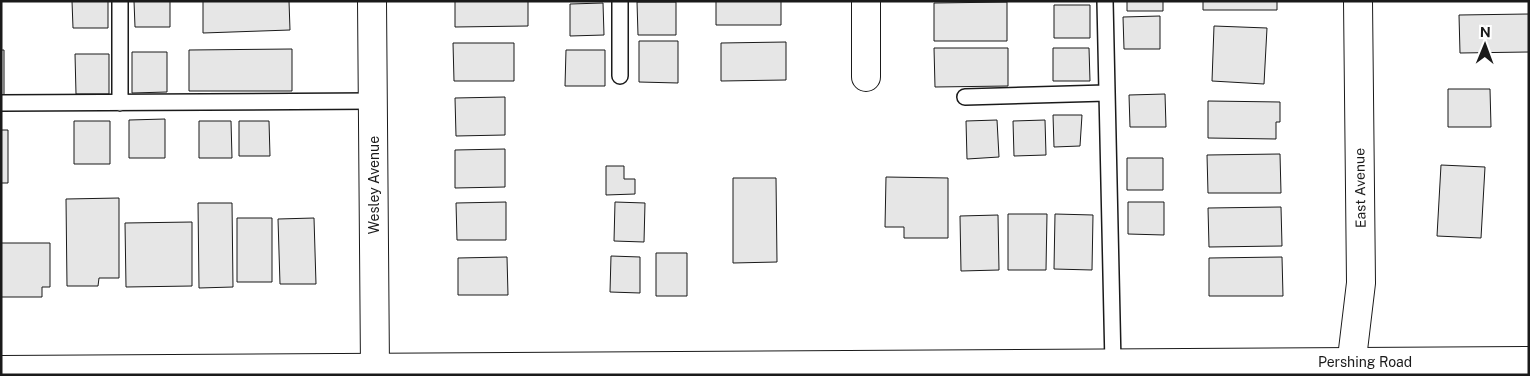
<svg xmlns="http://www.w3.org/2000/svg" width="1530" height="376" viewBox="0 0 1530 376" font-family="'Public Sans',sans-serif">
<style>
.building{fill:#e6e6e6;stroke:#1a1a1a}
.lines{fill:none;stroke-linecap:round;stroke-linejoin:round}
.service-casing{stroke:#1a1a1a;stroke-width:18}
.minor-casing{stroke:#1a1a1a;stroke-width:30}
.secondary-casing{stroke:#1a1a1a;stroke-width:30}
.service{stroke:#fff;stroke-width:15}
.minor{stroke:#fff;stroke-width:28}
.secondary{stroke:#fff;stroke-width:28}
.labels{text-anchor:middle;stroke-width:4;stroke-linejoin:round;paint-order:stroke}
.street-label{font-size:14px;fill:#1a1a1a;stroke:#fff}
</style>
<rect width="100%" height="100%" fill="#fff"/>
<!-- building -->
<path class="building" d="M 72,1 L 108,1 L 108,28 L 73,28 Z
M 134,1 L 170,1 L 170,27 L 135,27 Z
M 203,1 L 289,1 L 290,30 L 203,33 Z
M 455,1 L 528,1 L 528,26 L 455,27 Z
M 716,1 L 781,1 L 781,25 L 716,25 Z
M 1127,1 L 1163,1 L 1163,11 L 1127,11 Z
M 1203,1 L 1277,1 L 1277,10 L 1203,10 Z
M 637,2 L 676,2 L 676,35 L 638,35 Z
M 1007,2 L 1007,41 L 934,41 L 934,3 Z
M 603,3 L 604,35 L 570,36 L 570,4 Z
M 1054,5 L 1090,5 L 1090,38 L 1054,38 Z
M 1529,14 L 1529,52 L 1460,53 L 1459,15 Z
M 1160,16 L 1160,49 L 1124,49 L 1123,17 Z
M 1214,26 L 1267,28 L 1264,84 L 1212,81 Z
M 639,41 L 678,41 L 678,83 L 639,82 Z
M 786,42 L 786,80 L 721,81 L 721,43 Z
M 453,43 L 514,43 L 514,81 L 454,81 Z
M 934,48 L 1008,48 L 1008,86 L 935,87 Z
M 1053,48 L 1089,48 L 1090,81 L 1053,81 Z
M 292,49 L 292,91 L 189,91 L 189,50 Z
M 1,50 L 4,50 L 4,95 L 1,95 Z
M 566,50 L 605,50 L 605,86 L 565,86 Z
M 132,52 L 167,52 L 167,92 L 132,93 Z
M 75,54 L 109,54 L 109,94 L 76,94 Z
M 1448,89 L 1490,89 L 1491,127 L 1448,127 Z
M 1165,94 L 1166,127 L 1130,127 L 1129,95 Z
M 505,97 L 505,135 L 456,136 L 455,98 Z
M 1208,101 L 1280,102 L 1280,122 L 1276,122 L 1276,139 L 1208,138 Z
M 1053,115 L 1082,115 L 1080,146 L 1054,147 Z
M 165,119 L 165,158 L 129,158 L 129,120 Z
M 997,120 L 999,157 L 967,159 L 966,121 Z
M 1045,120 L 1046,155 L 1014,156 L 1013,121 Z
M 74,121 L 110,121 L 110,164 L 74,164 Z
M 199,121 L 231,121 L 232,158 L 199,158 Z
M 239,121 L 269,121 L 270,156 L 239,156 Z
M 1,130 L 8,130 L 8,183 L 1,183 Z
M 505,149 L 505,187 L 455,188 L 455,150 Z
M 1280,154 L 1281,193 L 1208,193 L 1207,155 Z
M 1127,158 L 1163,158 L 1163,190 L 1127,190 Z
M 1441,165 L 1485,167 L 1481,238 L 1437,236 Z
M 606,166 L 624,166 L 624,179 L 635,179 L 635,194 L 606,195 Z
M 886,177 L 948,178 L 948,238 L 904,238 L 904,227 L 885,227 Z
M 733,178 L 776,178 L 777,262 L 733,263 Z
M 119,198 L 119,278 L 99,278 L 98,286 L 67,286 L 66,199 Z
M 506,202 L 506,240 L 457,240 L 456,203 Z
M 615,202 L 645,203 L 644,242 L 614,241 Z
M 1128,202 L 1164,202 L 1164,235 L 1128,234 Z
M 198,203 L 232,203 L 233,287 L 199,288 Z
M 1281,207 L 1282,246 L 1209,247 L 1208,208 Z
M 1008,214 L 1047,214 L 1046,270 L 1008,270 Z
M 1055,214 L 1093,215 L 1092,270 L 1054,269 Z
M 998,215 L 999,270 L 961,271 L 960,216 Z
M 237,218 L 272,218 L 272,282 L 237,282 Z
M 314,218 L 316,284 L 280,284 L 278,219 Z
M 192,222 L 192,286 L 126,287 L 125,223 Z
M 1,243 L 50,243 L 50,287 L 42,287 L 42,297 L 1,297 Z
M 656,253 L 687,253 L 687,296 L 656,296 Z
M 611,256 L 640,257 L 640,293 L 610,292 Z
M 507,257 L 508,295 L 458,295 L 458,258 Z
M 1282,257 L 1283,296 L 1209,296 L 1209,258 Z"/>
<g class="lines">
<!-- service casing -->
<g class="service-casing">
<path id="service" d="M 120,1 L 120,103
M 620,1 L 620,76
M 1105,1 L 1113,364
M 965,97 L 1106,93
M 1,103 L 373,101"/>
</g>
<!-- minor casing -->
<g class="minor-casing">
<path id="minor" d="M 372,1 L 375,368
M 866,1 L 866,77
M 1350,375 L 1361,283 L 1358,1"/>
</g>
<!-- secondary casing -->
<g class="secondary-casing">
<path id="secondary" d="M 1,370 L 1529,361"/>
</g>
<!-- service -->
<use href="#service" class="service"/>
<!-- minor -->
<use href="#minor" class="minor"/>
<!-- secondary -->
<use href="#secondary" class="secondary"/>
</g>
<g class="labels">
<!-- street labels -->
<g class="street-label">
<text transform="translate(374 185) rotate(-90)" y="5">Wesley Avenue</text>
<text transform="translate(1360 188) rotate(-91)" y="5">East Avenue</text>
<text x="1365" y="367">Pershing Road</text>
</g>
</g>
<!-- border -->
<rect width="1530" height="376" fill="none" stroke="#1a1a1a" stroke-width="5"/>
<!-- north arrow -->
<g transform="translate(1485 45) rotate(1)" stroke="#ffffff" stroke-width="4" paint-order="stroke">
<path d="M0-4L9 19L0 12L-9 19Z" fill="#1a1a1a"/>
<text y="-8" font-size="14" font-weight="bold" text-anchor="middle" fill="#1a1a1a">N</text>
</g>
</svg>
